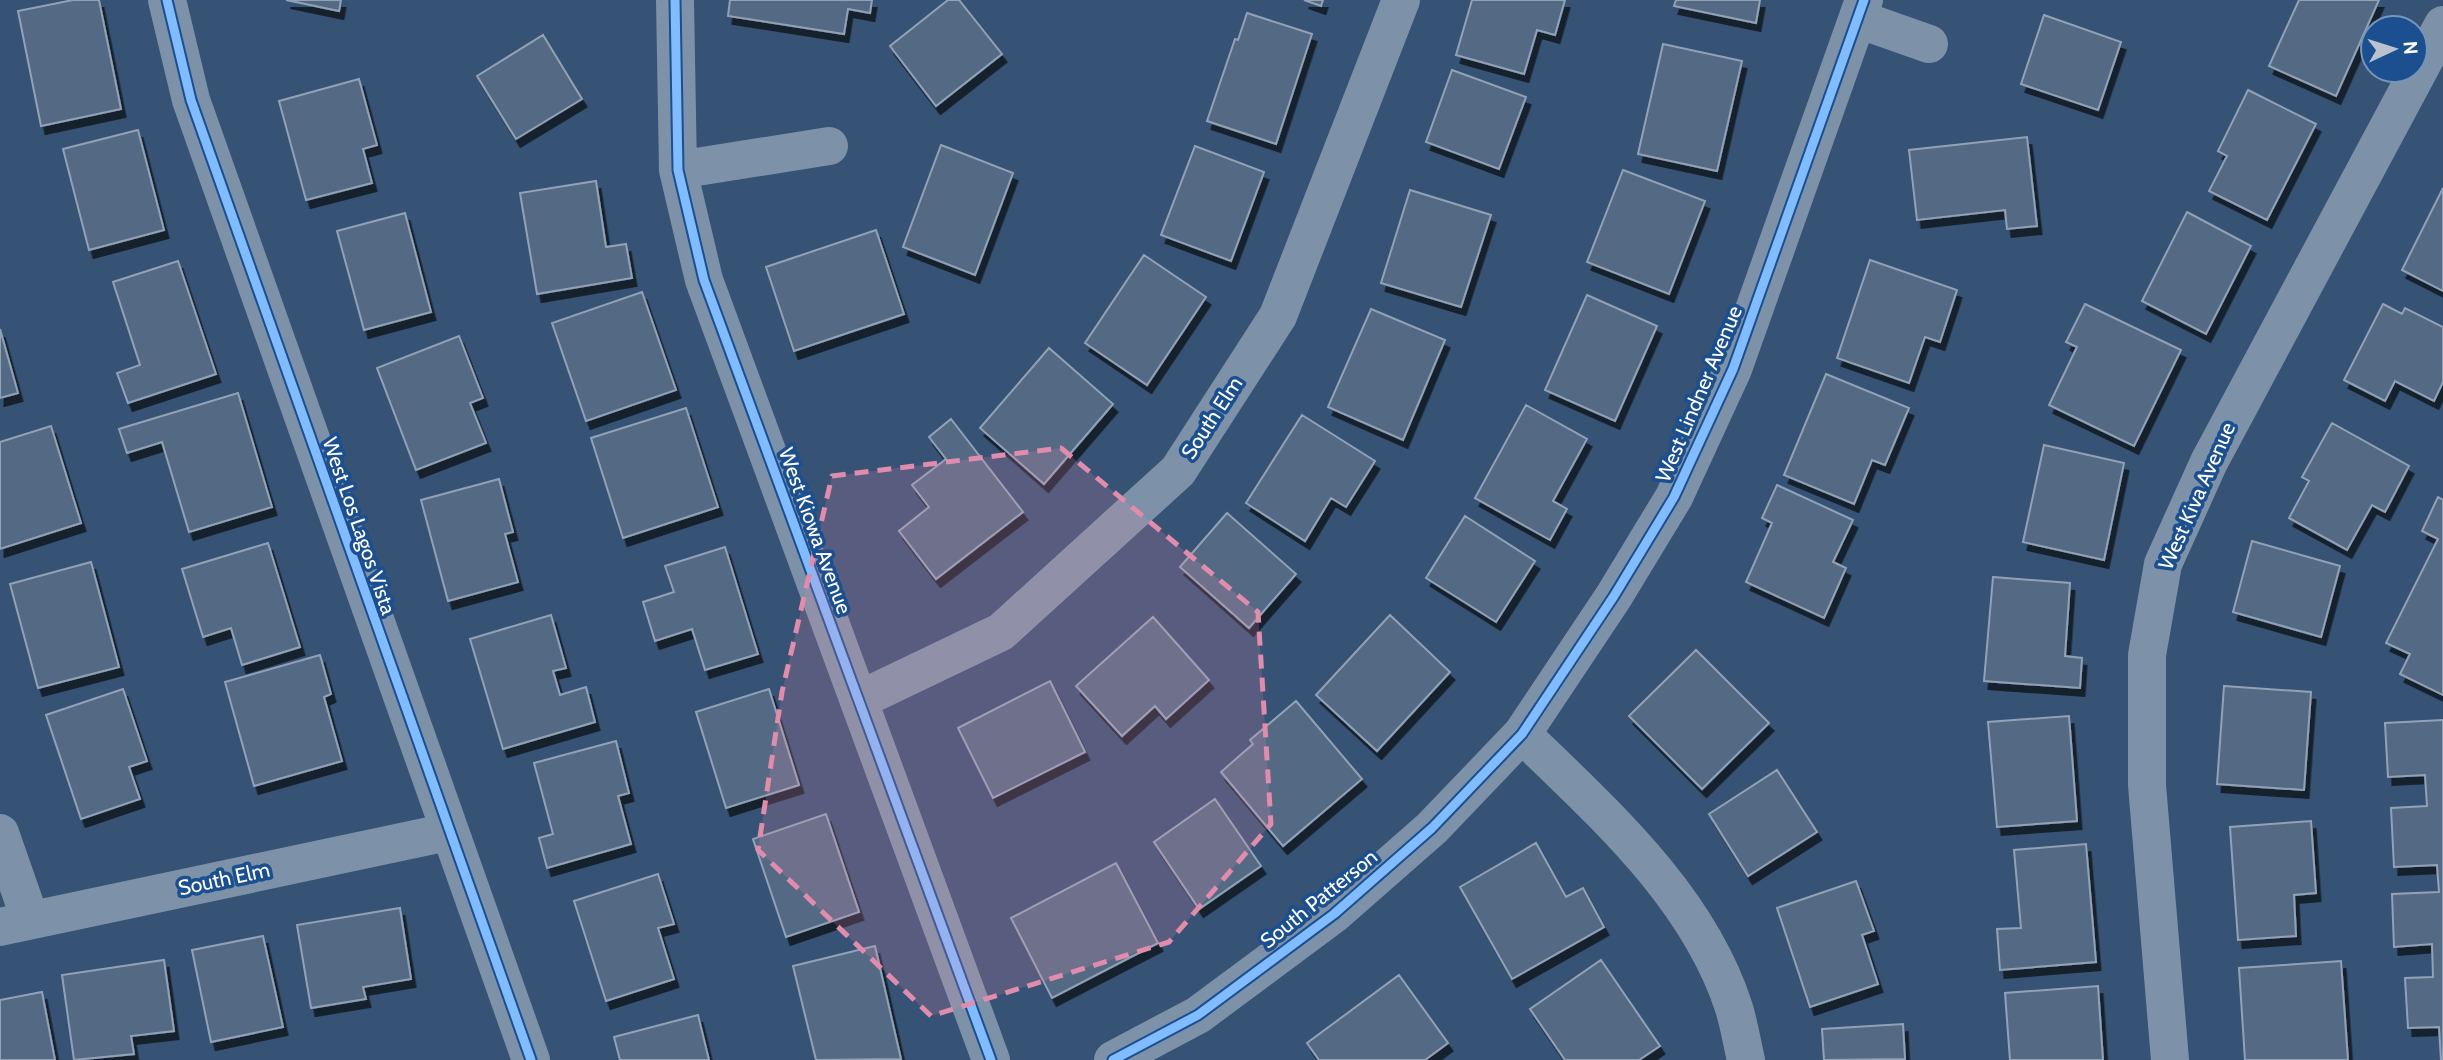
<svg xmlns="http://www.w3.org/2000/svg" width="2443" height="1060" viewBox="0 0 2443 1060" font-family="Cabin,sans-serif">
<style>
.building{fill:#526984;stroke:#92a2b6;stroke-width:2;filter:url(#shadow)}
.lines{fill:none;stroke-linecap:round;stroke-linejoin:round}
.minor{stroke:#7d92a8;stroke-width:38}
.cycleway-casing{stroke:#1b4f8f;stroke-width:13}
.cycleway{stroke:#80bcff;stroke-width:9}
.marked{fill:#e08cad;fill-opacity:0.2;stroke:#e08cad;stroke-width:5;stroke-dasharray:14 9;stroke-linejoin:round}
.labels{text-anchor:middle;stroke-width:7;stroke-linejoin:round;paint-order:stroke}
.street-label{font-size:21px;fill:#fff;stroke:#1b4f8f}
</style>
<defs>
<filter id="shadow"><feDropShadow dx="4.5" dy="8" stdDeviation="0" flood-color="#0009"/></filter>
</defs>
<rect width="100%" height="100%" fill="#365274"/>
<!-- building -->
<path class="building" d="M 73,0 L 99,0 L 121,109 L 41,126 L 18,11 Z
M 286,0 L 341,0 L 339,11 Z
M 730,0 L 872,0 L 870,13 L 848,9 L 844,34 L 728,16 Z
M 948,0 L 959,0 L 1002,54 L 936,106 L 890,46 Z
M 1304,0 L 1323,0 L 1321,6 Z
M 1472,0 L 1565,0 L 1555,35 L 1537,30 L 1524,74 L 1456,55 Z
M 1676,0 L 1760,0 L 1756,23 L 1674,6 Z
M 2299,0 L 2379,0 L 2336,96 L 2269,66 Z
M 1247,13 L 1312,34 L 1276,144 L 1207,121 L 1235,39 L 1238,40 Z
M 2044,15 L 2121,42 L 2098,110 L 2021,84 Z
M 543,35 L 582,99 L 516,139 L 477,76 Z
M 1663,44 L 1742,61 L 1717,171 L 1638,154 Z
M 1452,70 L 1526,97 L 1499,169 L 1426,142 Z
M 359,79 L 377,145 L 363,149 L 372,183 L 306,200 L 279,101 Z
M 2248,90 L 2316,124 L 2267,220 L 2209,191 L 2227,156 L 2218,151 Z
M 138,130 L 164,230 L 89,250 L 63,149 Z
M 2027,137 L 2037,226 L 2007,229 L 2005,210 L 1917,220 L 1909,150 Z
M 941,145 L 1013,173 L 975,275 L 903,247 Z
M 1195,146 L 1264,172 L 1231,261 L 1161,235 Z
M 1623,170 L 1705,201 L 1669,294 L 1587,262 Z
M 596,181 L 606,247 L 626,244 L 632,278 L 537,294 L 520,193 Z
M 2443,188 L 2443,291 L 2402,270 Z
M 1410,190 L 1491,215 L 1461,307 L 1381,283 Z
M 2187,212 L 2251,246 L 2206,334 L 2142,301 Z
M 405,213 L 431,312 L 364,330 L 337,231 Z
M 876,230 L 904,314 L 794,351 L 766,267 Z
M 1144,255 L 1206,297 L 1147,385 L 1085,343 Z
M 1870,260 L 1957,290 L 1940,342 L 1925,337 L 1909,383 L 1837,358 Z
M 178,261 L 216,374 L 128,403 L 117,373 L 140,365 L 113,282 Z
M 642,292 L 676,390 L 586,421 L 552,323 Z
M 1587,295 L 1657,326 L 1615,421 L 1545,390 Z
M 2085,304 L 2181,350 L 2134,446 L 2049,405 L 2077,347 L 2066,342 Z
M 2383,304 L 2402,314 L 2405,308 L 2443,327 L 2443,382 L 2434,401 L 2395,381 L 2385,401 L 2344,380 Z
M 1371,309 L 1445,340 L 1403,440 L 1328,407 Z
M 0,329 L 18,393 L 0,398 Z
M 459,336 L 483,398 L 470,403 L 486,443 L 416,470 L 377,368 Z
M 1049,348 L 1113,404 L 1044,484 L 980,428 Z
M 1826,374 L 1909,408 L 1885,465 L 1872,460 L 1854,504 L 1784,475 Z
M 238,393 L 272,507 L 189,532 L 162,442 L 127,453 L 119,429 Z
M 1526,405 L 1587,439 L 1553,501 L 1567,509 L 1550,540 L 1475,498 Z
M 686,408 L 718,507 L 623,538 L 591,438 Z
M 1302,415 L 1375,461 L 1346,507 L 1331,498 L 1305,541 L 1246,503 Z
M 951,419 L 1023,512 L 936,579 L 899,531 L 929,507 L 912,485 L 946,459 L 929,437 Z
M 2332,423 L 2409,466 L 2385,512 L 2372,505 L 2347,550 L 2289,518 L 2309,481 L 2302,477 Z
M 51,426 L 81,523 L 0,549 L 0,442 Z
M 2044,445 L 2124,463 L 2104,560 L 2023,542 Z
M 499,479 L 513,532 L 505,534 L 518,582 L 448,601 L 421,500 Z
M 1777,485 L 1853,520 L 1833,562 L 1846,568 L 1824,618 L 1746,582 L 1772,523 L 1762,518 Z
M 2438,497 L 2443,500 L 2443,695 L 2400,674 L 2410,654 L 2386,643 L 2438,539 L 2422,531 Z
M 1227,513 L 1296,574 L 1249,628 L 1180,567 Z
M 1465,516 L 1535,561 L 1496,622 L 1426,578 Z
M 2252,541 L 2340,566 L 2321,637 L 2233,612 Z
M 268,543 L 300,647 L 242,665 L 231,628 L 203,637 L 182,569 Z
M 725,547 L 758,654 L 705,670 L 692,629 L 655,641 L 643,602 L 674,592 L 665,566 Z
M 91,562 L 119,667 L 38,688 L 10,584 Z
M 1993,577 L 2070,583 L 2065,656 L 2082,658 L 2080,688 L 1984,681 Z
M 551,615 L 566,668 L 553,671 L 560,695 L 586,687 L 595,722 L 503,749 L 470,639 Z
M 1390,615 L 1450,672 L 1377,751 L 1316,695 Z
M 1153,617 L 1209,680 L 1166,719 L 1155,706 L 1122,736 L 1076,686 Z
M 1696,650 L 1769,723 L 1702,789 L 1629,716 Z
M 320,655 L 331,694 L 324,697 L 342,761 L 254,786 L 225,682 Z
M 1050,681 L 1085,752 L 993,798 L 958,728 Z
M 2224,686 L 2311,692 L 2304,790 L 2217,784 Z
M 123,689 L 147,761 L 129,767 L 140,799 L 81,819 L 46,715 Z
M 769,689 L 799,785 L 726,808 L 696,712 Z
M 1296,701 L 1362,779 L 1283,846 L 1221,772 L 1253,744 L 1250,740 Z
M 2069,716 L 2077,821 L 1997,827 L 1988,722 Z
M 2443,720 L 2443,1060 L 2441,1060 L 2439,1027 L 2408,1028 L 2405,978 L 2433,977 L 2432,944 L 2394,947 L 2392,894 L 2439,892 L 2437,865 L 2394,867 L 2391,808 L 2427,806 L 2425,775 L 2388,777 L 2385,723 Z
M 616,741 L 629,793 L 618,796 L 631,844 L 547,868 L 539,838 L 553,834 L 534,763 Z
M 1777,770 L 1817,832 L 1748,876 L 1709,814 Z
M 1215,799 L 1261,866 L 1199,909 L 1154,842 Z
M 826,814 L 859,912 L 786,937 L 753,839 Z
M 2311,821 L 2316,893 L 2294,895 L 2296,936 L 2238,940 L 2230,827 Z
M 1536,843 L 1566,897 L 1583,888 L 1604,927 L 1512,979 L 1460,887 Z
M 2086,844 L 2096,962 L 2000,970 L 1997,929 L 2021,928 L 2014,850 Z
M 1116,863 L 1158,943 L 1052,998 L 1011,918 Z
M 658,874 L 674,924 L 658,928 L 674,979 L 606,1001 L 574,901 Z
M 1856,881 L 1874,931 L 1862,935 L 1878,984 L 1810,1007 L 1777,908 Z
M 400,908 L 411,979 L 363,987 L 366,999 L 311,1008 L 297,925 Z
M 263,936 L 283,1027 L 211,1042 L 192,950 Z
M 875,946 L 901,1059 L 816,1060 L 793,966 Z
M 164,960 L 174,1031 L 131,1036 L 134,1054 L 74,1060 L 62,975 Z
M 1601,960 L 1660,1046 L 1639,1060 L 1565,1060 L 1530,1009 Z
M 2341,961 L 2348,1060 L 2245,1060 L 2239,968 Z
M 1399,975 L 1448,1043 L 1425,1060 L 1319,1060 L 1307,1043 Z
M 2098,986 L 2103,1060 L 2010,1060 L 2005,993 Z
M 42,992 L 55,1060 L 0,1060 L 0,1000 Z
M 698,1015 L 709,1060 L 620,1060 L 614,1037 Z
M 1903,1024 L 1905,1059 L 1824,1060 L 1822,1029 Z"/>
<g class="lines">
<!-- minor -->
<path class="minor" d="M 167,0 L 191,100 L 531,1060
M 675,0 L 678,170 L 704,280 L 991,1060
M 1858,19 L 1929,44
M 678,170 L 829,146
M 859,700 L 1001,632 L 1178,471 L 1278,316 L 1401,0
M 1522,734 C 1603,813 1698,896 1734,1008 C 1739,1024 1742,1043 1746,1060
M 0,833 L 30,919
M 0,927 L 448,832
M 1113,1060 L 1198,1015 L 1334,914 L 1432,828 L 1522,734 L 1614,596 L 1674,497 L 1733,369 L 1864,0
M 2170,1060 L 2147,785 L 2147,655 L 2163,564 L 2209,462 L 2443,25"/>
<!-- cycleway casing -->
<g class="cycleway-casing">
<path id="cycleway" d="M 167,0 L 191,100 L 531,1060
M 675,0 L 678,170 L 704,280 L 991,1060
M 1113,1060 L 1198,1015 L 1334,914 L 1432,828 L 1522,734 L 1614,596 L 1674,497 L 1733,369 L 1864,0"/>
</g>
<!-- cycleway -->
<use href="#cycleway" class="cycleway"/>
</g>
<!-- marked area -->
<path class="marked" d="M 1061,448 L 1258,612 L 1271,824 L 1169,942 L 931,1016 L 758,850 L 782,692 L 832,476 Z"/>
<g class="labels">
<!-- street labels -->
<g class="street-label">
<text transform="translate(1699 394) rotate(-67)" y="7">West Lindner Avenue</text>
<text transform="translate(1212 418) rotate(-57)" y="7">South Elm</text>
<text transform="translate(2197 496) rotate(-66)" y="7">West Kiva Avenue</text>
<text transform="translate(359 526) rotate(71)" y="7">West Los Lagos Vista</text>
<text transform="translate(815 531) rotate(70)" y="7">West Kiowa Avenue</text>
<text transform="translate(224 879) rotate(-12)" y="7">South Elm</text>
<text transform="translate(1319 899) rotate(-39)" y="7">South Patterson</text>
</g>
</g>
<!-- north arrow -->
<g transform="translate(2394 49) rotate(86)"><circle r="33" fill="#1b4f8f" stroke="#7695bc" stroke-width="2"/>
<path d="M0-5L12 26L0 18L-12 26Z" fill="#b9c2ce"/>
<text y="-10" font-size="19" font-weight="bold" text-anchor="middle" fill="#ffffff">N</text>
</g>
</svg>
